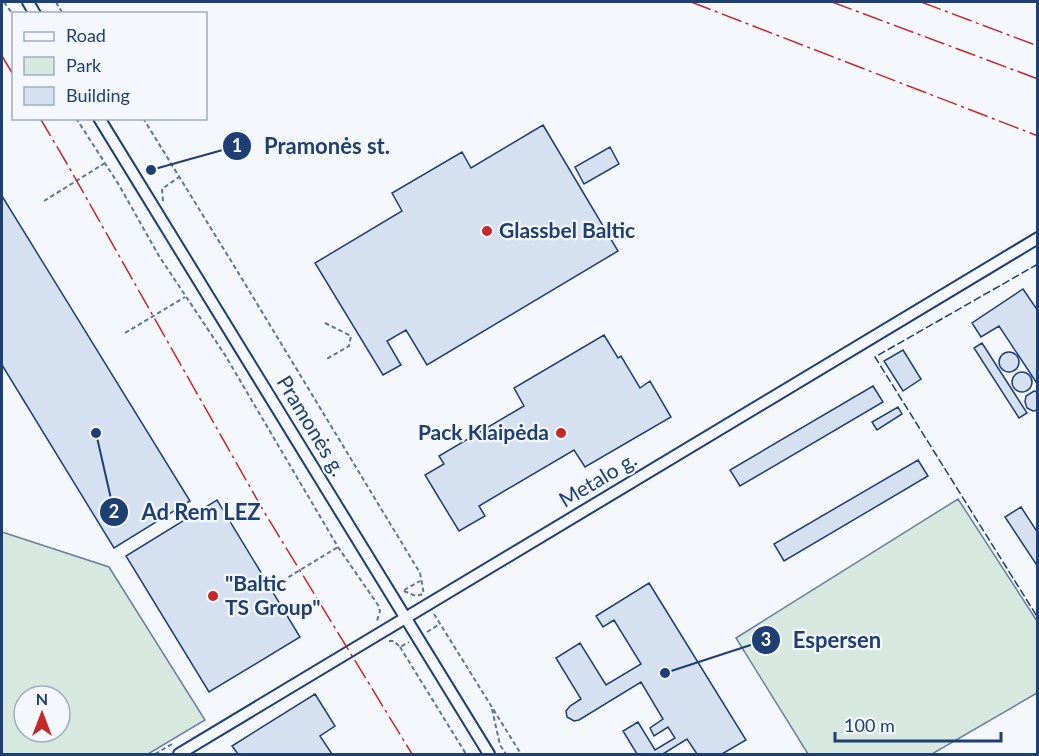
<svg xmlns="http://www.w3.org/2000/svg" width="1039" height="756" viewBox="0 0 1039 756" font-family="Lato,sans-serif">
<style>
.green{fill:#d7e8df;stroke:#687fa3;stroke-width:1.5;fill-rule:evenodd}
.building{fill:#d5e0f0;stroke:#1d3f73;stroke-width:1.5}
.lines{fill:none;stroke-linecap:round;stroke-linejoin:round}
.street-casing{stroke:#1d3f73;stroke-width:14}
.path{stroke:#5e769c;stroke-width:2;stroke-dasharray:4.5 3;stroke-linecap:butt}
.street{stroke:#f4f7fb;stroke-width:10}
.fence{stroke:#1d3f73;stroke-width:1.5;stroke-dasharray:8 3;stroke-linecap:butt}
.power{stroke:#c62828;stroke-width:1.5;stroke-dasharray:21 4.5 3 4.5;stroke-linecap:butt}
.poi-dot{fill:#c62828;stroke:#f4f7fb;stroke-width:2}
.labels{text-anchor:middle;stroke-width:4.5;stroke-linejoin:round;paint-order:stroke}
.poi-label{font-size:21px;font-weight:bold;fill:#1d3f73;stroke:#f4f7fb;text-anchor:start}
.street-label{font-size:21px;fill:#1d3f73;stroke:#f4f7fb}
.leader{fill:none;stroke:#1d3f73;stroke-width:2}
.callout-dot{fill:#1d3f73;stroke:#f4f7fb;stroke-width:2}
.mark-label{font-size:18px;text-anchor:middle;font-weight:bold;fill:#fff}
.callout-label{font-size:22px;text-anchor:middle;font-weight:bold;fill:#1d3f73;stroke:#f4f7fb;stroke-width:4.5;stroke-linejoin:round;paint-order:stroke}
</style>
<rect width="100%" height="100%" fill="#f4f7fb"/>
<!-- green -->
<path class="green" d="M 958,499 L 1037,621 L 1037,693 L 932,754 L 808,754 L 736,638 Z
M 2,532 L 109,567 L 205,720 L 148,754 L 2,754 ZM 24,696 L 60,696 L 60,732 L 24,732 Z"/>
<!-- building -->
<path class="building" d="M 543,125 L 618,251 L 427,365 L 406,330 L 387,341 L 401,365 L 383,375 L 315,263 L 402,211 L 392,193 L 462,152 L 471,168 Z
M 610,147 L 619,164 L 584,184 L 575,167 Z
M 2,196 L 190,501 L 114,548 L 2,365 Z
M 1023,289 L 1038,311 L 1038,385 L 999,326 L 981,337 L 972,323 Z
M 604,335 L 618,358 L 621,356 L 640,388 L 650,381 L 671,417 L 585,467 L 574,450 L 479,506 L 485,516 L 459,531 L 425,475 L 444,464 L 439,456 L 524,406 L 514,388 Z
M 982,343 L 1027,413 L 1019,418 L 974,348 Z
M 903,350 L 921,379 L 903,391 L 884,361 Z
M999 362a10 10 0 1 1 20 0a10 10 0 1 1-20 0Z
M1012 382a10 10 0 1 1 20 0a10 10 0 1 1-20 0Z
M 873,386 L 883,402 L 740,486 L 730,470 Z
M 1034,391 L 1038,392 L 1038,410 L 1033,411 L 1027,408 L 1025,402 L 1026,396 Z
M 898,407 L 902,414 L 877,430 L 872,422 Z
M 918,460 L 928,476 L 784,561 L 774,544 Z
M 217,500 L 300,637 L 209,692 L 126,556 Z
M 1021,507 L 1038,533 L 1038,567 L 1005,517 Z
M 649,583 L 746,740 L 722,754 L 697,754 L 687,739 L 663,754 L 637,754 L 623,731 L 638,722 L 655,750 L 675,738 L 668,727 L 654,736 L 650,728 L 663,719 L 641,682 L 579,720 L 574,721 L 567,717 L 566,711 L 570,706 L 581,699 L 556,658 L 580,643 L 606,685 L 641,664 L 614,620 L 603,627 L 596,616 Z
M 315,694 L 335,726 L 320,736 L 332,754 L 238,754 L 232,746 Z"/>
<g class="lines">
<!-- street casing -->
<g class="street-casing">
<path id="street" d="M 28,2 L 35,14
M 99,118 L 489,754
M 179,754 L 1038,238"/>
</g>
<!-- path -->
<path class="path" d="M 4,2 L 14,16
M 56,2 L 63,14
M 76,118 L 119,185 L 159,256 L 225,355 L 338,547 L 378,605 L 380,611 L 377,621 L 378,623
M 143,118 L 236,269 L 420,573 L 424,595
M 44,201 L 105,163
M 163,201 L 162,189 L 179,177
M 325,323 L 351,336 L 349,346 L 325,360
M 125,333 L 185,297
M 282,581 L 338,547
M 404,590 L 420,581
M 404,591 L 416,596 L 423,594
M 434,614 L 521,754
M 427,632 L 440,624
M 389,641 L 394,641 L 400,647 L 409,642
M 400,647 L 466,754
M 492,709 L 500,745 L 506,754
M 155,754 L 174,743"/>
<!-- street -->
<use href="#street" class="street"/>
<!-- fence -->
<path class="fence" d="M 1038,264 L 875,357 L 1038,618"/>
<!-- power -->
<path class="power" d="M 691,2 L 1038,136
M 832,2 L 1038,79
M 921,2 L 1038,46
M 2,56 L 14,76
M 40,118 L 66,162 L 263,510 L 412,754"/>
</g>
<!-- markers -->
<g class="poi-dot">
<circle cx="487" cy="231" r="6"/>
<circle cx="561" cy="433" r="6"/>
<circle cx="213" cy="596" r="6"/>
</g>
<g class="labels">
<!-- poi labels -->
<g class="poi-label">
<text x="499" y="238">Glassbel Baltic</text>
<text x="549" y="440" text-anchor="end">Pack Klaipėda</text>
<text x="225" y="591">"Baltic<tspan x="225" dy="24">TS Group"</tspan></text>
</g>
<!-- street labels -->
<g class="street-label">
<text transform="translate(311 426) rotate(59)" y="7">Pramonės g.</text>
<text transform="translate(598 480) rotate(-31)" y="7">Metalo g.</text>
</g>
</g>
<!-- callouts -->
<path class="leader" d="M151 170L237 146M96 433L114 512M665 673L766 640"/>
<g class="callout-dot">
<circle cx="151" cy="170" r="6"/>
<circle cx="96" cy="433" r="6"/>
<circle cx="665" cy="673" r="6"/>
<circle cx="237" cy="146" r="15"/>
<circle cx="114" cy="512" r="15"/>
<circle cx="766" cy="640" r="15"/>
</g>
<g class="mark-label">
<text x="237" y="152">1</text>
<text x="114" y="518">2</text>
<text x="766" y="646">3</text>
</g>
<g class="callout-label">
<text x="327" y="154">Pramonės st.</text>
<text x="201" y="520">Ad Rem LEZ</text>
<text x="837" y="648">Espersen</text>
</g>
<!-- border -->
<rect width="1039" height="756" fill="none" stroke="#1d3f73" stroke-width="6"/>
<!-- legend -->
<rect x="12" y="12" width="195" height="108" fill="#f4f7fb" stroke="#9eadc5" stroke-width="1.5"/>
<rect x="24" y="32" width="30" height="9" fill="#f4f7fb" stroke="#9eadc5" stroke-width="1.5"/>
<text x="66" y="42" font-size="18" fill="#1d3f73">Road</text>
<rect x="24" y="57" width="30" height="18" fill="#d7e8df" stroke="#9eadc5" stroke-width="1.5"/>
<text x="66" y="72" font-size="18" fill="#1d3f73">Park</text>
<rect x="24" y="87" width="30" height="18" fill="#d5e0f0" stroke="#9eadc5" stroke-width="1.5"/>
<text x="66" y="102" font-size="18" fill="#1d3f73">Building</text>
<!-- north arrow -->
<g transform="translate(42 714)"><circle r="28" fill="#f4f7fb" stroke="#9eadc5" stroke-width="1.5"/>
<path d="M0-4.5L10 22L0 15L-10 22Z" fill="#c62828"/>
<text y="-9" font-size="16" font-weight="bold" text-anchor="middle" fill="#1d3f73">N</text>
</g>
<!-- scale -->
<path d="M835 732v9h166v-9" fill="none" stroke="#1d3f73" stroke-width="3"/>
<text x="844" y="732" font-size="18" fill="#1d3f73" stroke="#f4f7fb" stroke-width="4.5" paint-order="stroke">100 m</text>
</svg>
